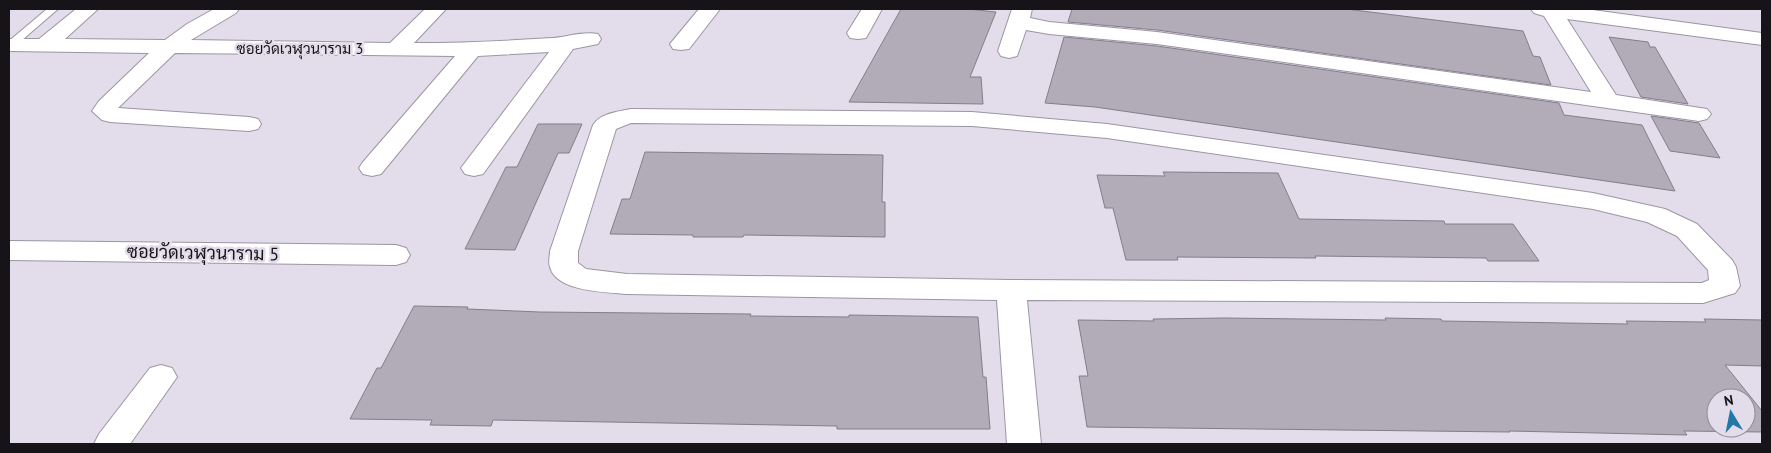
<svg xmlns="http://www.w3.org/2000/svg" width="1771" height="453" viewBox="0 0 1771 453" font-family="'PT Sans',Sarabun,sans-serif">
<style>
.building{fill:#b2abb8;stroke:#847d8a;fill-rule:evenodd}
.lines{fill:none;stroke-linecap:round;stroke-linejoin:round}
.service-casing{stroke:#9c95a2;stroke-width:2}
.minor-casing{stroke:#9c95a2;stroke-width:2}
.service{fill:#fff;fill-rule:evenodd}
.minor{fill:#fff;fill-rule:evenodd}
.labels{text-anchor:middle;stroke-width:5;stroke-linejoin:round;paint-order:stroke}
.far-street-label{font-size:15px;fill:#171419;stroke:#e3dcea}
.street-label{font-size:18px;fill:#171419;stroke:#e3dcea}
</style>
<rect width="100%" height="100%" fill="#e3dcea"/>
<!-- building -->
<path class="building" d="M 901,9 L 968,9 L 996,12 L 970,77 L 981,77 L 983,104 L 849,102 Z
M 1072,9 L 1346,9 L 1523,31 L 1533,56 L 1540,57 L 1551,85 L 1157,30 L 1068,22 Z
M 1064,37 L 1157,46 L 1559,103 L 1564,115 L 1642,125 L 1675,191 L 1095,107 L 1045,103 Z
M 1609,37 L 1648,42 L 1650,47 L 1655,47 L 1688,104 L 1641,97 Z
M 1651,116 L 1699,123 L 1720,158 L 1670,151 Z
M 538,124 L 582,124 L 569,153 L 558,153 L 515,250 L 465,249 L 506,167 L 517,167 Z
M 645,152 L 883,155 L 882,202 L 885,202 L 885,237 L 744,235 L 743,237 L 693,237 L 693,235 L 610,234 L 622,199 L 630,199 Z
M 1163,172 L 1278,173 L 1299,219 L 1444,221 L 1445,224 L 1513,224 L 1539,261 L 1488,261 L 1486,258 L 1315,256 L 1316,258 L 1177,257 L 1178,260 L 1126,260 L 1113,208 L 1105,208 L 1097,175 L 1165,176 Z
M 414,306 L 468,307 L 467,309 L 540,312 L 751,314 L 750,316 L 849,317 L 849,315 L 978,317 L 983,377 L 986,377 L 990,429 L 837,429 L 837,426 L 493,420 L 491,426 L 430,425 L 432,420 L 350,419 L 377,368 L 381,368 Z
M 1224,318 L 1386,320 L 1385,318 L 1441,319 L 1442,321 L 1628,324 L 1626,321 L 1706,322 L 1704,319 L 1762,320 L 1762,366 L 1725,365 L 1762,411 L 1762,432 L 1684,431 L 1687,435 L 1509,431 L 1510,432 L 1087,427 L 1079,376 L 1088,376 L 1078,320 L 1154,321 L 1153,319 ZM 1716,398 L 1746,398 L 1746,428 L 1716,428 Z"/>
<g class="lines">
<!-- service casing -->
<g class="service-casing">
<path id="service" d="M 47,9 L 58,9 L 14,47 L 9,48 L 9,41 Z"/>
</g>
<!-- minor casing -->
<g class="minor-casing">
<path id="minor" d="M 76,9 L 98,9 L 65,39 L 165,40 L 187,24 L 214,9 L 239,9 L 236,13 L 191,40 L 390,43 L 425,9 L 446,9 L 414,43 C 461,43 506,41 552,38 C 567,37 583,31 598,34 L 601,39 L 598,44 L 573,49 L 483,174 L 474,176 L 465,174 L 461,168 L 549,52 L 478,56 L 381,174 L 372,176 L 363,174 L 359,168 L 363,162 L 455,56 L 175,53 L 118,108 L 249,117 L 258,119 L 261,124 L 258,129 L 249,131 L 110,122 L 102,120 L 92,111 L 99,101 L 149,53 L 9,51 L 9,39 L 39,39 Z
M 699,9 L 720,9 L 689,49 L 681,50 L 673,49 L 670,44 Z
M 862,9 L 882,9 L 866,38 L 858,39 L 850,38 L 847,33 Z
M 1012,9 L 1032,9 L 1030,18 L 1049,22 L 1157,32 L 1591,92 L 1544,16 L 1534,13 L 1531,9 L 1585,9 L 1762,33 L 1762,45 L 1567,19 L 1616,95 L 1707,109 L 1711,114 L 1707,119 L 1699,121 L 1157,44 L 1049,34 L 1026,30 L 1017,56 L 1009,58 L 1001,56 L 998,51 Z
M 631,109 L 972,112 L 1107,124 L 1593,193 L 1665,209 L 1697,224 L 1732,260 L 1736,267 L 1740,286 L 1735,293 L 1703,303 L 1027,300 L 1041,444 L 1007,444 L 997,300 L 627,294 C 607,292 556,292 550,267 C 548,262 550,256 550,251 L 593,125 C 601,113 617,112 631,109 ZM 631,123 L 972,126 L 1107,138 L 1593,209 L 1647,222 L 1677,236 L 1708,270 L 1709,280 L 1702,283 L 1011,280 L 627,274 L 586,269 L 578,263 L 578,251 L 616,129 Z
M 9,241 L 396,245 L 406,248 L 410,255 L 406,262 L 396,265 L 9,260 Z
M 161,365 L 172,368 L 177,377 L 130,444 L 94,444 L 99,434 L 150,368 Z"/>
</g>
<!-- service -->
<use href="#service" class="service"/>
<!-- minor -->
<use href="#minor" class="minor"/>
</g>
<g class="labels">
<!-- far-street labels -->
<g class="far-street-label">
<text x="300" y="54">ซอยวัดเวฬุวนาราม 3</text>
</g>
<!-- street labels -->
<g class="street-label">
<text transform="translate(203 253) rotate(1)" y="6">ซอยวัดเวฬุวนาราม 5</text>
</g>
</g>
<!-- border -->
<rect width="1771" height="453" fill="none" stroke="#171419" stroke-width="20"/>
<!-- north arrow -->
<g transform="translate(1731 413) rotate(350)"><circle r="24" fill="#e3dcea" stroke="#918c96"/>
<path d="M0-4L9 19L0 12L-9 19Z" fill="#2478a8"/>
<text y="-8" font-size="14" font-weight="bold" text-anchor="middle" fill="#171419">N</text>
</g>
</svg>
